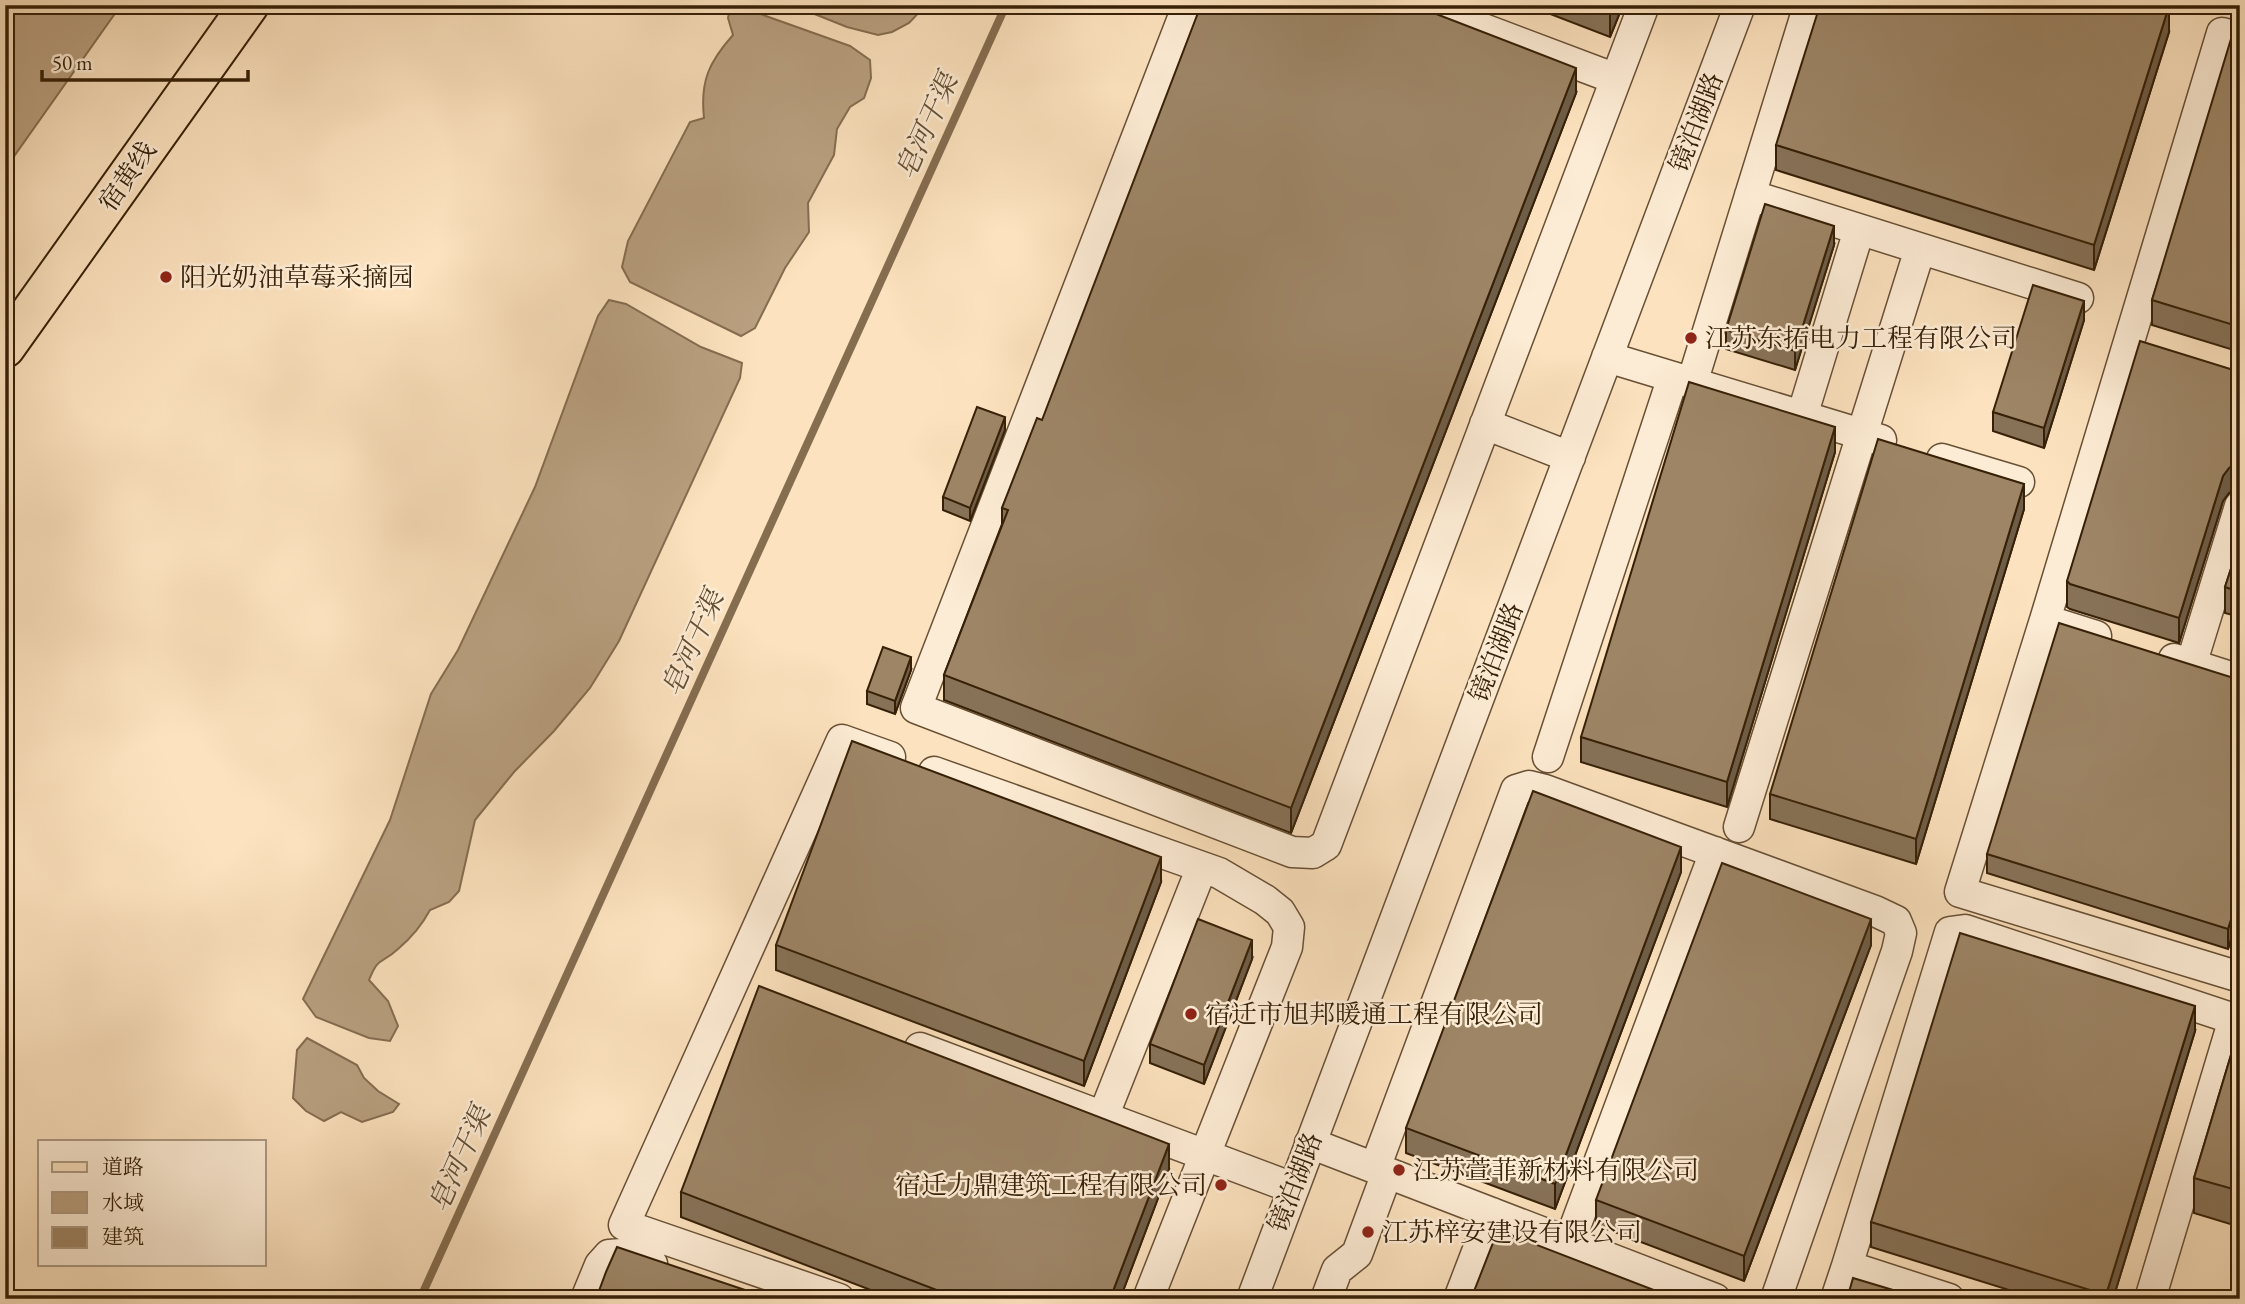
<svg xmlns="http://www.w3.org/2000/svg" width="2245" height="1304" viewBox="0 0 2245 1304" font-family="'EB Garamond','Noto Serif SC',serif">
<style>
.water{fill:#b9a080;stroke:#856d50;stroke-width:2}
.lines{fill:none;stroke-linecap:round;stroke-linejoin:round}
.stream{stroke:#856d50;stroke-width:8}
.minor-casing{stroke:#685035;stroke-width:33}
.major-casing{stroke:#362007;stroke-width:42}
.minor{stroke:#fdecd5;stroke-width:30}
.major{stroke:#fce2be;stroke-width:38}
.wall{fill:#877258;stroke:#362007;stroke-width:2}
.shaded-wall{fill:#6e5d47;stroke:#362007;stroke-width:2}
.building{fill:#9d8566;stroke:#362007;stroke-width:2}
.poi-dot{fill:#8f2418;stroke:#fdecd5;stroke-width:2.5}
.labels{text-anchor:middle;stroke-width:5;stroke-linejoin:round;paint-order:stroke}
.street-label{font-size:26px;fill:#362007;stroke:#fdecd5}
.poi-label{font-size:26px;fill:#362007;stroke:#fdecd5;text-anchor:start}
.water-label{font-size:28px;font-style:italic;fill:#644d31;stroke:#fdecd5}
</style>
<rect width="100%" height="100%" fill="#fce2be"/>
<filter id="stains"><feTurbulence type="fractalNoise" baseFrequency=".00286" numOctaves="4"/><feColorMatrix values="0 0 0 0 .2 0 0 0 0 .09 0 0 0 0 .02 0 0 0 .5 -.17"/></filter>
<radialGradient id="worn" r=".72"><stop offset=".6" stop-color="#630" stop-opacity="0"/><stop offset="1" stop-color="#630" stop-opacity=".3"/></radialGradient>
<!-- water -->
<path class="water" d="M 5,5 L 121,5 L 5,169 Z
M 792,5 L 926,5 L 909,23 L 892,32 L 878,35 L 847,27 Z
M 738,6 L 850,46 L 870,60 L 871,78 L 864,98 L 850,107 L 837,129 L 834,155 L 808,203 L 809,232 L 785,268 L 755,328 L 741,336 L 630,282 L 622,267 L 628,241 L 690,122 L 704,118 C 700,81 709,62 733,35 L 728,18 L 730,7 Z
M 609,300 L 626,304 L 701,347 L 742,363 L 740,378 L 619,641 L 590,688 L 554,731 L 514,772 L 475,820 L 459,891 L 449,902 L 430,910 C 422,925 411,938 398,949 C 381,965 379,955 369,980 L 388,1001 L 398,1026 L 390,1041 L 369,1038 L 316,1017 L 303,999 L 390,820 L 431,694 L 458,650 L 535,487 L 598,316 Z
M 307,1038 L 357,1065 L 364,1078 L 378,1091 L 399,1104 L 393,1112 L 362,1122 L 341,1112 L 324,1121 L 306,1111 L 293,1098 L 297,1050 Z"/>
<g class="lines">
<!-- stream -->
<path class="stream" d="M 420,1299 L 1006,5"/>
<!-- minor casing -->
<g class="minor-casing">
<path id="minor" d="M 1188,5 L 916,708 L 1292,852 L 1313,853 L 1326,845 L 1644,5
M 1420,5 L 1616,79
M 1750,195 L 2078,298
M 1607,357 L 1881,440
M 1692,383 L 1809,5
M 1802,416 L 1859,230
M 1485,424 L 1570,457
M 1942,459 L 2019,482
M 2045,620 L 1960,892 L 2240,977
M 2096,636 L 2045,620 L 2222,33 L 2240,38
M 2174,659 L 2240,680
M 2191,665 L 2240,506
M 1548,757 L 1673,377
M 934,772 L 1219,873 L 1265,900 L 1280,912 L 1289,927 L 1287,947 L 1148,1299
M 1739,827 L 1920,249
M 920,1048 L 1293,1188
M 1103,1117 L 1202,867
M 1310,1143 L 1715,1299
M 1375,1168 L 1516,790 L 1529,786 L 1545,790 L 1875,911 L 1896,921 L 1901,933 L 1897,951 L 1776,1299
M 1569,1243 L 1715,852
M 1847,1266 L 1950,932 L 1965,930 L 2240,1021
M 586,1299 L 600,1265 L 609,1255 L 622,1254 L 652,1264
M 839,1299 L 624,1225 L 842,740 L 890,757
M 1252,1299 L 1740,5
M 1326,1299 L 1337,1270 L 1357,1254 L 1387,1173
M 1459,1299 L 1492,1213
M 1836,1299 L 1847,1266 L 1949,1299
M 2150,1299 L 2234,1019"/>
</g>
<!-- major casing -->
<g class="major-casing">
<path id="major" d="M 5,348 L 249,5"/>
</g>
<!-- minor -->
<use href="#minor" class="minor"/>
<!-- major -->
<use href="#major" class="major"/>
</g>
<!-- wall -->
<path class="wall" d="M 1527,5 L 1623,5 L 1610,37 Z
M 2240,29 L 2240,352 L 2152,325 L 2152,300 Z
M 2169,32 L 2094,270 L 1776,170 L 1776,145 Z
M 1576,93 L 1291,833 L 944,700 L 944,675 L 1002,524 L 1002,508 L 1042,420 Z
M 1834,245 L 1795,370 L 1726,349 L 1726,330 Z
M 2084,320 L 2044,448 L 1993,431 L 1993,412 Z
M 2240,372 L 2240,489 L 2235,489 L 2229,493 L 2223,501 L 2179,643 L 2070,609 L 2067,607 L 2067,581 Z
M 1005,430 L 970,521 L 943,510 L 943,497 Z
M 1835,452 L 1727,807 L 1581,762 L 1581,737 Z
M 2024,509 L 1916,864 L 1770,819 L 1770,794 Z
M 2240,541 L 2240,617 L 2225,613 L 2225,587 Z
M 911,670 L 895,714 L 867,704 L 867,691 Z
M 2240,680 L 2240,910 L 2228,949 L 1987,873 L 1987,854 Z
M 1681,872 L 1555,1209 L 1406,1153 L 1406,1128 Z
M 1161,882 L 1084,1086 L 776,970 L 776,945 Z
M 1871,945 L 1744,1281 L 1596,1225 L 1596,1200 Z
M 1252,959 L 1204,1084 L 1150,1063 L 1150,1044 Z
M 2240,1025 L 2240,1227 L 2194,1213 L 2194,1178 Z
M 2195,1031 L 2113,1299 L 2038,1299 L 1871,1247 L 1871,1222 Z
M 1169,1169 L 1120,1299 L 894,1299 L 681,1217 L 681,1192 Z"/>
<!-- shaded-wall -->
<path class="shaded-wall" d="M 1613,5 L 1623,5 L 1610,37 L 1610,12 Z
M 2169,6 L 2169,32 L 2094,270 L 2094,245 Z
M 1576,68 L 1576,93 L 1291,833 L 1291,808 Z
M 1834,226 L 1834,245 L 1795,370 L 1795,351 Z
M 2084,301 L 2084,320 L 2044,448 L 2044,428 Z
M 1005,417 L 1005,430 L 970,521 L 970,508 Z
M 1835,427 L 1835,452 L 1727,807 L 1727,782 Z
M 2235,464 L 2235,489 L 2229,493 L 2223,501 L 2179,643 L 2179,618 L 2223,476 L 2229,468 Z
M 2024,484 L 2024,509 L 1916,864 L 1916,839 Z
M 911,657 L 911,670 L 895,714 L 895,701 Z
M 1681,847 L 1681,872 L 1555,1209 L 1555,1184 Z
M 1161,857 L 1161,882 L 1084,1086 L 1084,1061 Z
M 2240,891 L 2240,910 L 2228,949 L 2228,929 Z
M 1871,919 L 1871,945 L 1744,1281 L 1744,1256 Z
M 1252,940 L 1252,959 L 1204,1084 L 1204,1065 Z
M 2195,1006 L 2195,1031 L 2113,1299 L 2106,1299 L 2106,1295 Z
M 1169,1144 L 1169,1169 L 1120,1299 L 1110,1299 Z"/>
<!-- building -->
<path class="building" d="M 1201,5 L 1413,5 L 1576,68 L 1291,808 L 944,675 L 1008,510 L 1002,508 L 1037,418 L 1042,420 Z
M 1592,5 L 1613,5 L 1610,12 Z
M 1820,5 L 2165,5 L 2169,6 L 2094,245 L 1776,145 Z
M 2234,29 L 2240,29 L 2240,327 L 2152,300 Z
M 1765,204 L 1834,226 L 1795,351 L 1726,330 Z
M 2033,285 L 2084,301 L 2044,428 L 1993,412 Z
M 2140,341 L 2240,372 L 2240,464 L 2235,464 L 2229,468 L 2223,476 L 2179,618 L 2070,584 L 2067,581 Z
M 1689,382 L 1835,427 L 1727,782 L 1581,737 Z
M 977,407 L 1005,417 L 970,508 L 943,497 Z
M 1878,439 L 2024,484 L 1916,839 L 1770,794 Z
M 2240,541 L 2240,592 L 2225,587 Z
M 2059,623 L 2240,680 L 2240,891 L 2228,929 L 1987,854 Z
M 883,647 L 911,657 L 895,701 L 867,691 Z
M 852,741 L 1161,857 L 1084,1061 L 776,945 Z
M 1533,791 L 1681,847 L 1555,1184 L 1406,1128 Z
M 1722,863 L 1871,919 L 1744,1256 L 1596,1200 Z
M 1198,919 L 1252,940 L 1204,1065 L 1150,1044 Z
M 1960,933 L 2195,1006 L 2106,1295 L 1871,1222 Z
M 759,986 L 1169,1144 L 1110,1299 L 960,1299 L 681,1192 Z
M 2240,1025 L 2240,1191 L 2194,1178 Z
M 1498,1230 L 1677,1299 L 1471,1299 Z
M 617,1247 L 748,1291 L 769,1299 L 596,1299 L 606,1272 Z
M 1853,1278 L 1923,1299 L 1847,1299 Z"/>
<!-- markers -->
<g class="poi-dot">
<circle cx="166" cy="277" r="7"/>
<circle cx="1691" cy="338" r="7"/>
<circle cx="1191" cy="1014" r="7"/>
<circle cx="1399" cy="1170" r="7"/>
<circle cx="1221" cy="1185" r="7"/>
<circle cx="1368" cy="1232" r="7"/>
</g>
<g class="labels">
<!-- street labels -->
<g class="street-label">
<text transform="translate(1696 122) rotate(-69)" y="9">镜泊湖路</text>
<text transform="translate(127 176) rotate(-55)" y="9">宿黄线</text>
<text transform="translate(1496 652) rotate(-69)" y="9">镜泊湖路</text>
<text transform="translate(1295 1182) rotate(-69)" y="9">镜泊湖路</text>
</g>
<!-- poi labels -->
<g class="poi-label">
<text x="180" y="286">阳光奶油草莓采摘园</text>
<text x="1705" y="347">江苏东拓电力工程有限公司</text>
<text x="1205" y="1023">宿迁市旭邦暖通工程有限公司</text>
<text x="1413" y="1179">江苏萱菲新材料有限公司</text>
<text x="1207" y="1194" text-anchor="end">宿迁力鼎建筑工程有限公司</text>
<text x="1382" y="1241">江苏梓安建设有限公司</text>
</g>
<!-- water labels -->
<g class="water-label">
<text transform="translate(926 126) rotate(-66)" y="10">皂河干渠</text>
<text transform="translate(692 643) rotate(-66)" y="10">皂河干渠</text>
<text transform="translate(459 1159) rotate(-66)" y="10">皂河干渠</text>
</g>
</g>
<!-- margin -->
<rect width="2245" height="1304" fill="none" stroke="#fce2be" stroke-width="28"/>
<rect x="7" y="7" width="2231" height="1290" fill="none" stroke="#362007" stroke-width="3.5"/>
<rect x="14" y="14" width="2217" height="1276" fill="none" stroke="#362007" stroke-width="2"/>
<!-- legend -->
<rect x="38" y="1140" width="228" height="126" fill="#fdecd5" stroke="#ad9a83" stroke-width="2"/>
<rect x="52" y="1162" width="35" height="10" fill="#fce2be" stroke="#ad9a83" stroke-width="2"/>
<text x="102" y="1174" font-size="21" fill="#362007">道路</text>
<rect x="52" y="1192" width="35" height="21" fill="#b9a080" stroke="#ad9a83" stroke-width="2"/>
<text x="102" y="1210" font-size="21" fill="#362007">水域</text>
<rect x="52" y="1227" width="35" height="21" fill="#9d8566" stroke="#ad9a83" stroke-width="2"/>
<text x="102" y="1244" font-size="21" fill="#362007">建筑</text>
<!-- scale -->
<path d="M42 70v10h206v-10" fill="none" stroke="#362007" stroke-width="3.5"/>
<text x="52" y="70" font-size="21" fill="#362007" stroke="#fdecd5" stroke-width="5" paint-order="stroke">50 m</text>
<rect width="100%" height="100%" filter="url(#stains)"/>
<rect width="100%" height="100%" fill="url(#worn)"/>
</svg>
